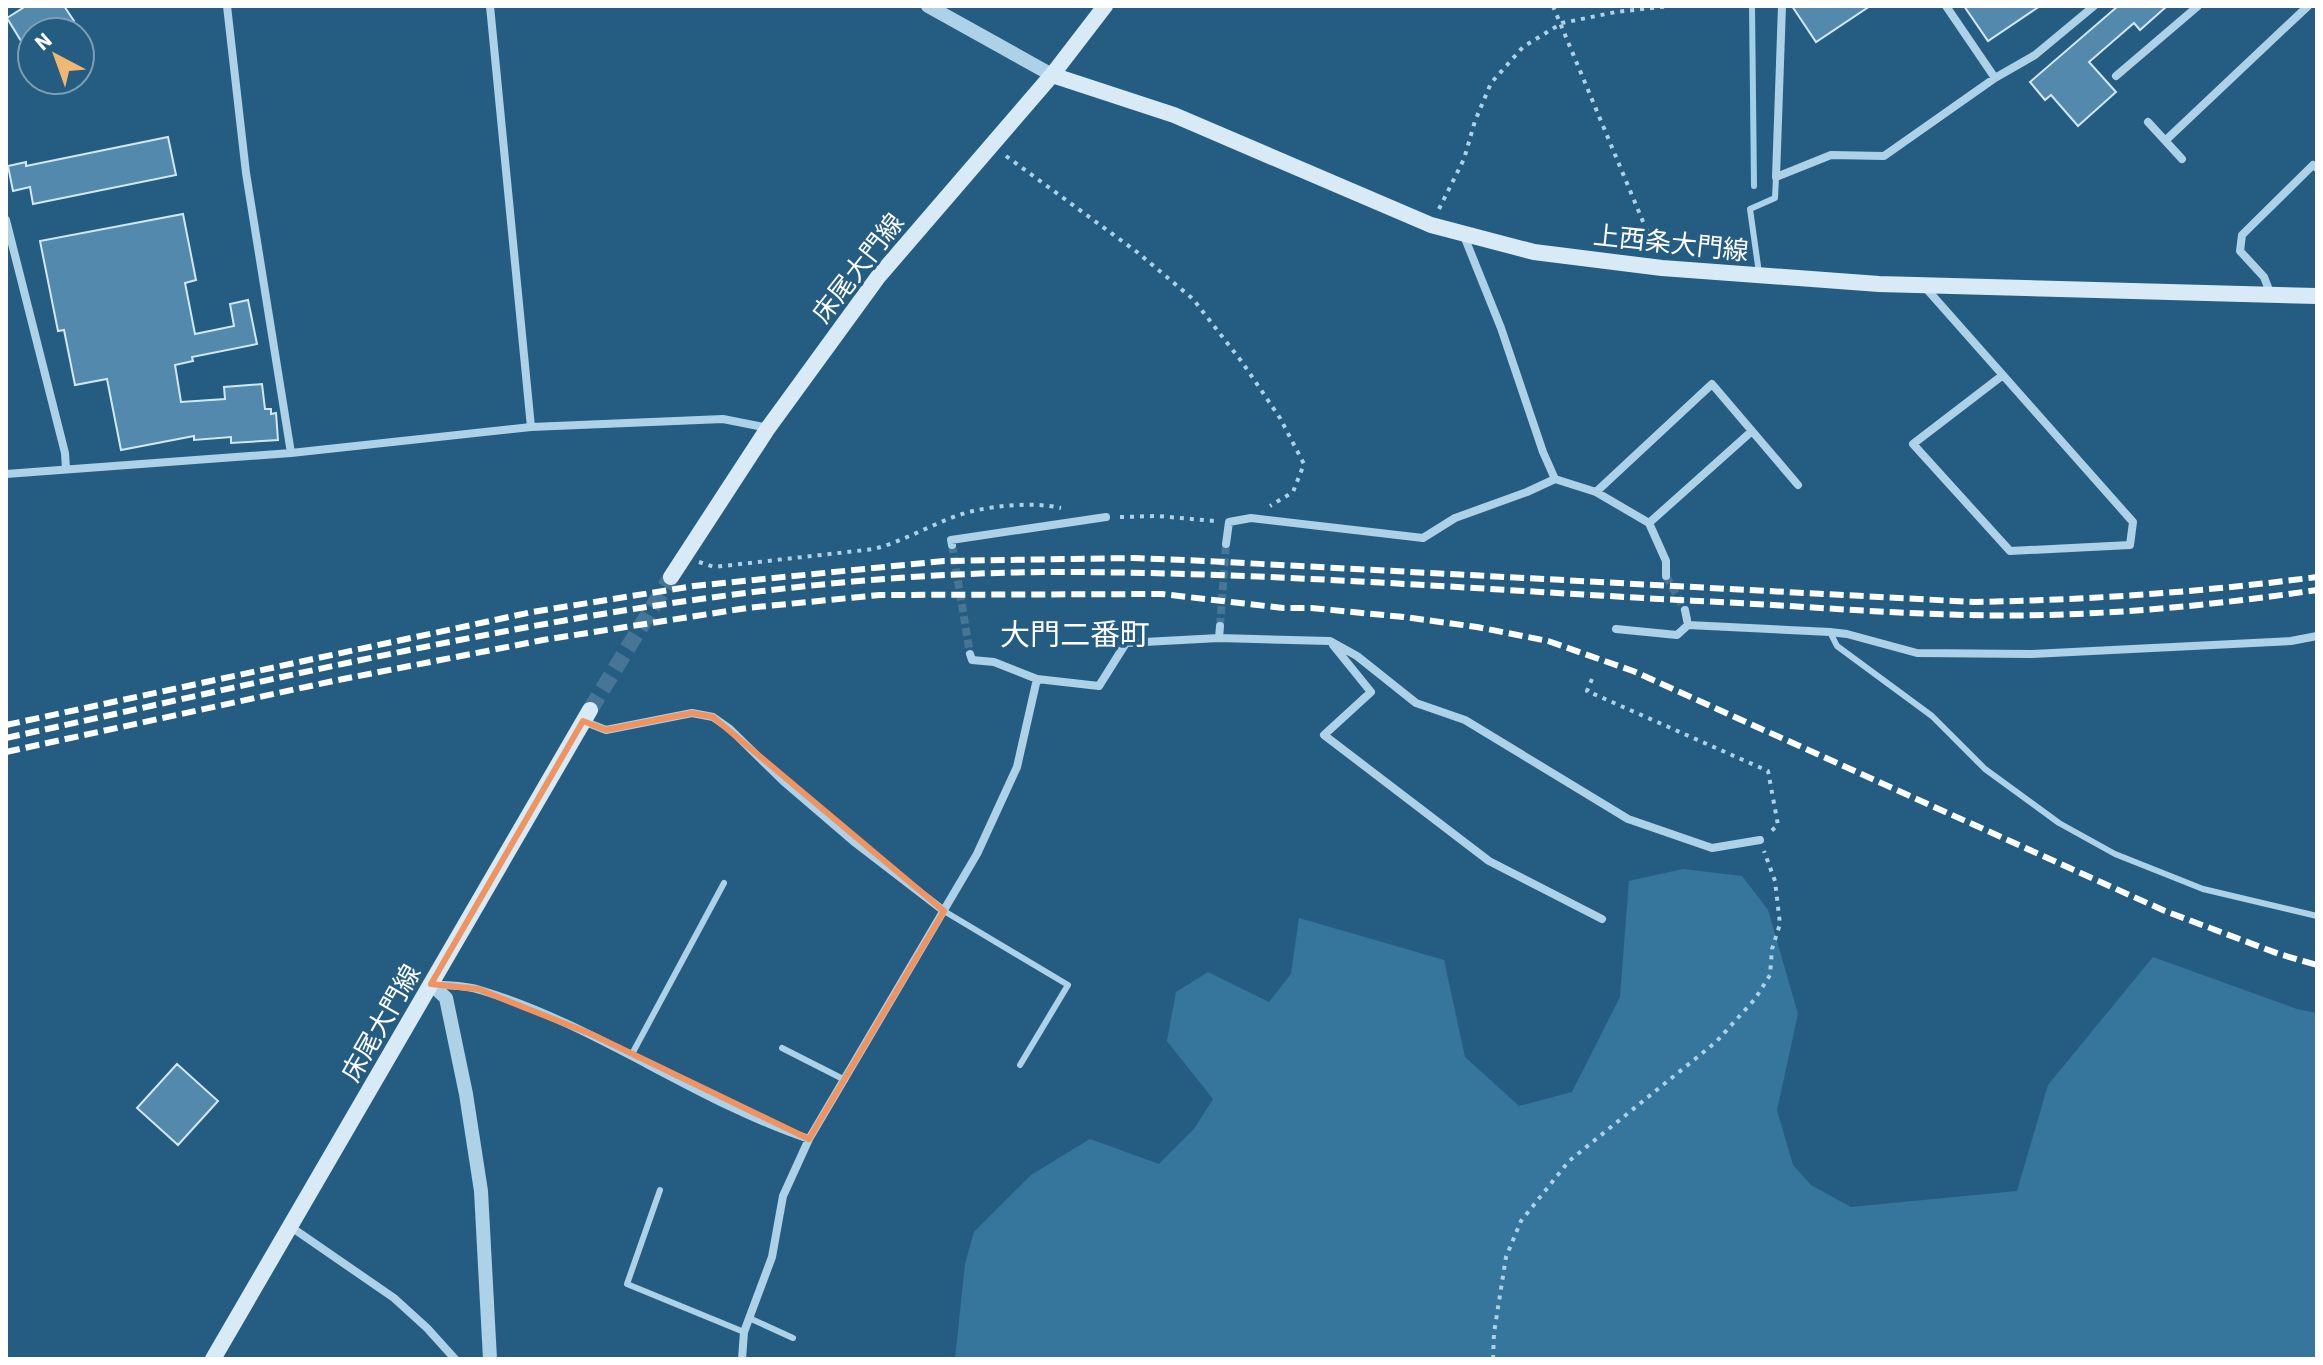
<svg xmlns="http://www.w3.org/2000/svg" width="2323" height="1365" viewBox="0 0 2323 1365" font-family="'Source Sans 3','Noto Sans JP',sans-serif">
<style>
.green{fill:#36769d}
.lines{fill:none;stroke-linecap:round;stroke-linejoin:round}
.stream{stroke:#a2cee7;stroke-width:6}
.building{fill:#5289ac;stroke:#d1e7f5;stroke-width:2}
.minor-tunnel{stroke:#467595;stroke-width:8;stroke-dasharray:8 4;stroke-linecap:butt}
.secondary-tunnel{stroke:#467595;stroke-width:16;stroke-dasharray:16 8;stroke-linecap:butt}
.path{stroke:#add1e7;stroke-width:4;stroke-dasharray:4 6;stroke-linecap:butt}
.service{stroke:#add1e7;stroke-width:6}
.minor{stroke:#add1e7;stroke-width:8}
.tertiary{stroke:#add1e7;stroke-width:14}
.secondary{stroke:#d7eaf6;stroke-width:16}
.rail{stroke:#fff;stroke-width:6;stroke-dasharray:14 6;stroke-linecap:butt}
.marked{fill:none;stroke:#f09361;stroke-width:6;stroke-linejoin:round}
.labels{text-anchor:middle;stroke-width:7;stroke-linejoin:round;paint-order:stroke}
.street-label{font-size:26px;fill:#fff;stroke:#255d82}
.quarter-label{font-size:30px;fill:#fff;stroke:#255d82}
</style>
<rect width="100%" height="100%" fill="#255d82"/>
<!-- green -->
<path class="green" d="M 1683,869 L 1742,876 L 1768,910 L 1798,1014 L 1777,1110 L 1793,1165 L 1811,1185 L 1851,1207 L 2017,1191 L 2048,1085 L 2153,957 L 2297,1009 L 2317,1013 L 2317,1359 L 955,1359 L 965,1264 L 974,1232 L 1031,1175 L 1090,1139 L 1159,1164 L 1194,1129 L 1213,1099 L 1167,1041 L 1176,992 L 1208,972 L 1269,1002 L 1291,974 L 1299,918 L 1444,960 L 1465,1057 L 1519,1106 L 1572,1092 L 1620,997 L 1629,881 Z"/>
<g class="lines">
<!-- stream -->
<path class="stream" d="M 1752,6 L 1754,186"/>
</g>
<!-- building -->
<path class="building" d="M 26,6 L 64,6 L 74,21 L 57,32 L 32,32 L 32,59 L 7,18 Z
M 1792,6 L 1870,6 L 1816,42 Z
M 1964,6 L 2040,6 L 1988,41 Z
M 2118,6 L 2167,6 L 2140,30 L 2134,23 L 2089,62 L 2116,92 L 2078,126 L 2051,95 L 2045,100 L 2030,82 Z
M 168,137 L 176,175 L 33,204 L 30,187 L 13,191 L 8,166 L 26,162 L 26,166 Z
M 183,214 L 196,280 L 185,283 L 195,334 L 234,326 L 230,304 L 248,300 L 257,344 L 192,357 L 193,361 L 175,365 L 181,402 L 225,399 L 224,387 L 262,384 L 265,409 L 271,409 L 271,414 L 276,413 L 278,440 L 231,443 L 231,437 L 194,440 L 194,436 L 121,450 L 107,379 L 75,385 L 64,330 L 58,331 L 40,241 Z
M 177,1064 L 218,1101 L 178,1145 L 137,1108 Z"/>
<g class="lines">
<!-- minor-tunnel -->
<path class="minor-tunnel" d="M 952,545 L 970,654
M 1666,576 L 1685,610
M 1220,626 L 1226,544"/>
<!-- secondary-tunnel -->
<path class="secondary-tunnel" d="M 590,710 L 671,577"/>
<!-- path -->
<path class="path" d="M 1553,6 L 1654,248
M 1006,156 L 1137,252 L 1193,299 L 1242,362 L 1280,418 L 1304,464 L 1293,492 L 1270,506
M 1439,209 L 1464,159 L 1475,121 L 1491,83 L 1523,47 L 1562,23 L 1616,12 L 1670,6
M 1120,517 L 1158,516 L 1215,521
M 699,562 L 714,567 L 874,549 C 908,540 942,518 973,511 C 1000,505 1034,502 1061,508
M 1592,679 L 1587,691 L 1768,771 L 1778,825 L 1770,832
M 1493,1359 L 1494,1333 L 1506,1257 L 1521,1221 L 1569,1161 L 1716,1042 L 1755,999 L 1770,975 L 1772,949 L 1780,924 L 1775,881 L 1764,851"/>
<!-- service -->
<path class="service" d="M 1759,273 L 1750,209 L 1775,198 L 1776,177
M 1830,632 L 1837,646 L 1932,716 L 1985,769 L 2059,823 L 2115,854 L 2203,889 L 2317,916
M 944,911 L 1068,985 L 1020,1065
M 782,1048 L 845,1080
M 632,1054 L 724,883
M 660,1190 L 627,1284 L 744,1332
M 749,1318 L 793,1338"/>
<!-- minor -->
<path class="minor" d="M 227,6 L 246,173 L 291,453
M 490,6 L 531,427
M 1782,6 L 1776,177 L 1831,155 L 1884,156 L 1995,78 L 2035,55 L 2094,6
M 1946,6 L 1995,78
M 2116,76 L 2198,6
M 2148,122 L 2182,159
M 2166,140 L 2308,6
M 6,220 L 65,453 L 66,469
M 1464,236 L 1501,328 L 1543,452 L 1555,479
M 1924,286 L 2133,522 L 2130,545 L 2010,551 L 1913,444 L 2003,375
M 2271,295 L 2264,277 L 2240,251 L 2242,235 L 2313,165 L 2317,168
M 6,474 L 291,453 L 531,427 L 723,419 L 768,428
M 1596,492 L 1712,384 L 1798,485
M 1649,523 L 1752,431
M 1226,544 L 1229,522 L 1251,518 L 1423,538 L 1455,518 L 1527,492 L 1555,479 L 1596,492 L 1649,523 L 1666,561 L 1666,576
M 952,545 L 951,540 L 1106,517
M 1685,610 L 1688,625
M 1616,629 L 1677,635 L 1688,625 L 1830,632 L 1847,634 L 1917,653 L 2031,654 L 2291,641 L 2317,636
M 1219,638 L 1220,626
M 1333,645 L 1371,692 L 1324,735 L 1489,861 L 1602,919
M 970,654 L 972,660 L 994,662 L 1037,679 L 1099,686 L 1126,643 L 1219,638 L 1330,641 L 1357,656 L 1416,703 L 1465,720 L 1628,819 L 1712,848 L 1760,840
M 583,721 L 606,730 L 692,713 L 713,717 L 730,729 L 783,781 L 853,841 L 944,911
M 432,984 C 447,986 465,985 480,990 C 597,1025 695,1101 809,1139
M 291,1227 L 394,1298 L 427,1328 L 455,1359
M 742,1359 L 744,1332 L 772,1257 L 783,1196 L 809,1139 L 977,854 L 1017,767 L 1037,679"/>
<!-- tertiary -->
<path class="tertiary" d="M 928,6 L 1052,75
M 431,984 L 446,998 L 466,1094 L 481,1191 L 490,1359"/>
<!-- secondary -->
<path class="secondary" d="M 1052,75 L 1174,115 L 1431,225 L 1534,252 L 1662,268 L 1879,284 L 2317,296
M 671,577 L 768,428 L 878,277 L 1052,75 L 1105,6
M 213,1359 L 590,710"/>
<!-- rail -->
<path class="rail" d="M 6,725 L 532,612 L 694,586 L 944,561 L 1133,558 L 1206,561 L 1974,602 C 2089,600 2202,592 2317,577
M 6,738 C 351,663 700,573 1056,572 C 1270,572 1484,590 1699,601 C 1788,605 1877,613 1967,615 C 2084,618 2202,607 2317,590
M 6,752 L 338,680 L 543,640 L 747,608 L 880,595 L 1162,594 L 1283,608 L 1311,608 L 1404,617 L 1477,627 L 1548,641 L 1633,671 L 2165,911 L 2279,954 L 2317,965"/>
</g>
<!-- marked area -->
<path class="marked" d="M 692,713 L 713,717 L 944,911 L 809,1139 L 591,1034 L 478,989 L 431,984 L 583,721 L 606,730 Z"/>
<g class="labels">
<!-- street labels -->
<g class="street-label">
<text transform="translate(1671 243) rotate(6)" y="9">上西条大門線</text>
<text transform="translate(858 268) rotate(-52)" y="9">床尾大門線</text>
<text transform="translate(381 1023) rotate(-60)" y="9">床尾大門線</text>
</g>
<!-- quarter labels -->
<g class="quarter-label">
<text x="1075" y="645">大門二番町</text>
</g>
</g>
<!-- border -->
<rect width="2323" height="1365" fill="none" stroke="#ffffff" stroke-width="16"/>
<!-- north arrow -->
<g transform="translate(56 56) rotate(319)"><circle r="38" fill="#255d82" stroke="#7c9eb4" stroke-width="2"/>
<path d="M0-6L14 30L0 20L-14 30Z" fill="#f0b772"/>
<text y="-12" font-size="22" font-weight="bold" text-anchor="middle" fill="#ffffff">N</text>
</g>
</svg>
